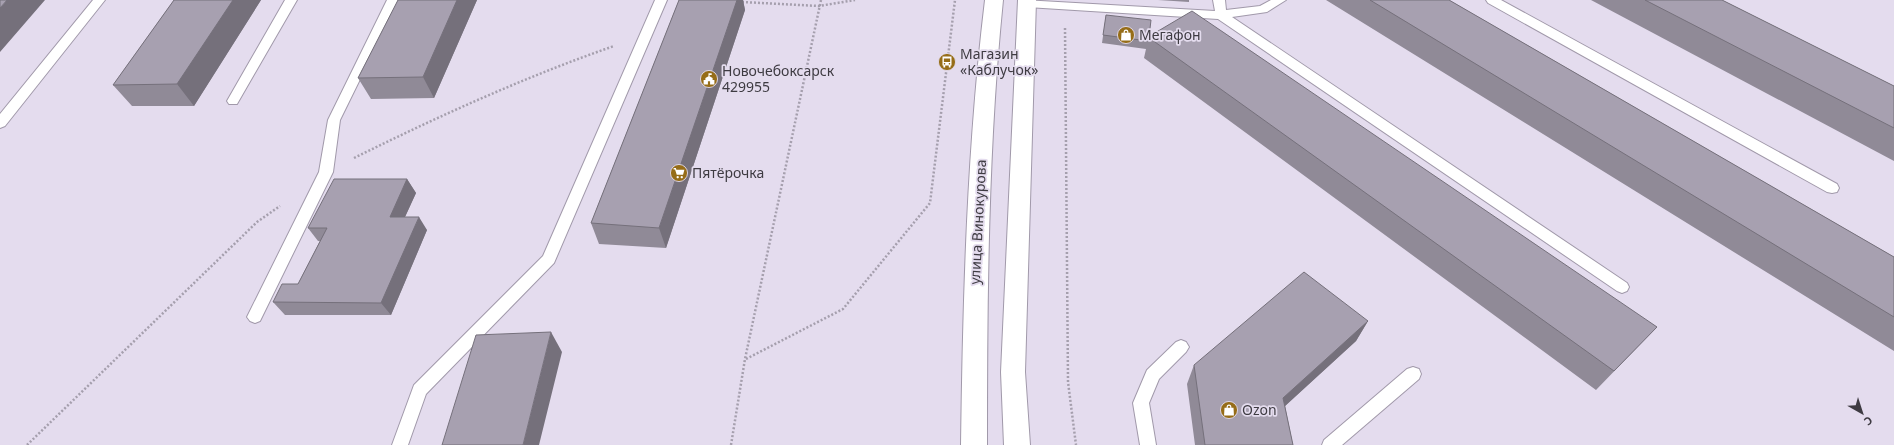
<svg xmlns="http://www.w3.org/2000/svg" width="1894" height="445" viewBox="0 0 1894 445" font-family="'Noto Sans',sans-serif">
<style>
.lines{fill:none;stroke-linecap:round;stroke-linejoin:round}
.lane-casing{stroke:#a199aa;stroke-width:2}
.secondary-casing{stroke:#a199aa;stroke-width:2}
.path{stroke:#a59fad;stroke-width:2.5;stroke-dasharray:2 2;stroke-linecap:butt}
.lane{fill:#fff;fill-rule:evenodd}
.secondary{fill:#fff;fill-rule:evenodd}
.wall{fill:#908a97}
.shaded-wall{fill:#75707b}
.building{fill:#a7a0b0;stroke:#75707b}
.labels{text-anchor:middle;stroke-width:3.5;stroke-linejoin:round;paint-order:stroke}
.poi-label{font-size:14px;fill:#3e3b42;stroke:#e4dcee;text-anchor:start}
.street-label{font-size:14px;fill:#3e3b42;stroke:#e4dcee}
</style>
<rect width="100%" height="100%" fill="#e4dcee"/>
<g class="lines">
<!-- lane casing -->
<g class="lane-casing">
<path id="lane" d="M 93,0 L 105,0 L 5,126 L 0,128 L 0,114 Z
M 285,0 L 297,0 L 237,104 L 229,104 L 227,101 Z
M 387,0 L 399,0 L 340,120 L 333,172 L 260,321 L 255,323 L 250,321 L 247,317 L 319,172 L 328,120 Z
M 655,0 L 667,0 L 554,263 L 426,394 L 408,445 L 392,445 L 414,385 L 543,256 Z
M 1023,0 L 1215,11 L 1213,0 L 1225,0 L 1226,10 L 1260,6 L 1271,0 L 1286,0 L 1267,12 L 1232,17 L 1627,283 L 1629,287 L 1627,291 L 1622,293 L 1617,291 L 1218,19 L 1027,7 L 1023,6 L 1021,3 Z
M 1486,0 L 1501,0 L 1837,184 L 1839,188 L 1837,192 L 1832,193 L 1827,192 L 1488,3 Z
M 1181,340 L 1186,342 L 1189,347 L 1186,352 L 1159,379 L 1149,403 L 1156,445 L 1140,445 L 1133,403 L 1147,370 L 1176,342 Z
M 1413,367 L 1419,369 L 1421,374 L 1419,379 L 1342,445 L 1322,445 L 1324,440 L 1407,369 Z"/>
</g>
<!-- secondary casing -->
<g class="secondary-casing">
<path id="secondary" d="M 985,0 L 1003,0 C 988,148 987,296 987,445 L 961,445 C 963,296 967,148 985,0 Z
M 1018,0 L 1036,0 L 1025,372 L 1030,445 L 1004,445 L 1001,372 Z"/>
</g>
<!-- path -->
<path class="path" d="M 742,2 L 819,6 L 855,0
M 1065,28 L 1068,382 L 1076,445
M 354,158 C 439,116 525,77 614,46
M 746,359 L 843,309 L 930,203 L 955,0
M 27,445 L 257,222 L 280,206
M 731,445 L 745,359 L 821,0"/>
<!-- lane -->
<use href="#lane" class="lane"/>
<!-- secondary -->
<use href="#secondary" class="secondary"/>
</g>
<!-- wall -->
<path class="wall" d="M 174,0 L 261,0 L 194,106 L 132,106 L 113,85 Z
M 398,0 L 477,0 L 434,98 L 371,99 L 358,78 Z
M 679,0 L 743,0 L 745,10 L 666,248 L 599,244 L 591,223 Z
M 1158,0 L 1189,0 L 1189,2 Z
M 1326,0 L 1449,0 L 1894,257 L 1894,351 Z
M 1591,0 L 1722,0 L 1894,86 L 1894,161 Z
M 1106,15 L 1149,37 L 1657,327 L 1596,390 L 1144,58 L 1146,49 L 1102,43 Z
M 407,179 L 416,193 L 405,217 L 427,230 L 391,315 L 285,315 L 273,302 L 298,284 L 320,241 L 318,241 L 308,228 Z
M 1368,321 L 1356,341 L 1285,406 L 1293,445 L 1195,445 L 1187,384 L 1194,365 Z"/>
<!-- shaded-wall -->
<path class="shaded-wall" d="M 7,0 L 45,0 L 0,52 L 0,8 Z
M 233,0 L 261,0 L 194,106 L 177,84 Z
M 457,0 L 477,0 L 434,98 L 423,77 Z
M 737,0 L 743,0 L 745,10 L 666,248 L 659,228 Z
M 407,179 L 416,193 L 399,230 L 390,217 Z
M 419,217 L 427,230 L 391,315 L 381,303 Z
M 1368,321 L 1356,341 L 1273,417 L 1283,398 Z
M 551,332 L 562,352 L 539,445 L 523,445 Z"/>
<!-- building -->
<path class="building" d="M 0,0 L 7,0 L 0,8 Z
M 174,0 L 233,0 L 177,84 L 113,85 Z
M 398,0 L 457,0 L 423,77 L 358,78 Z
M 679,0 L 737,0 L 659,228 L 591,223 Z
M 1370,0 L 1449,0 L 1894,257 L 1894,317 Z
M 1645,0 L 1722,0 L 1894,86 L 1894,128 Z
M 1192,11 L 1657,327 L 1614,371 L 1148,37 Z
M 1106,15 L 1151,20 L 1149,37 L 1148,37 L 1148,41 L 1103,35 Z
M 334,179 L 407,179 L 390,217 L 419,217 L 381,303 L 273,302 L 282,284 L 298,284 L 327,228 L 308,228 Z
M 1304,272 L 1368,321 L 1283,398 L 1293,445 L 1205,445 L 1194,365 Z
M 551,332 L 523,445 L 442,445 L 476,335 Z"/>
<!-- icons -->
<defs>
<g id="shop-disc" transform="scale(0.9)"><circle r="9.5" fill="#966d18" stroke="#e4dcee"/><path d="M-5-2.5h2.3a2.7 3.5 0 0 1 5.4 0H5L5.5 6h-11ZM-1.5-2.5h3a1.5 2.3 0 0 0-3 0Z" fill="#fff"/></g>
<g id="bus-disc" transform="scale(0.9)"><circle r="9.5" fill="#966d18" stroke="#e4dcee"/><path d="M-5-6H5V4H4V6H2V4H-2V6H-4V4H-5ZM-3.5-4V0h7V-4ZM-3.5 1.2v1.5H-2V1.2ZM2 1.2v1.5H3.5V1.2Z" fill="#fff"/></g>
<g id="civic-disc" transform="scale(0.9)"><circle r="9.5" fill="#966d18" stroke="#e4dcee"/><path d="M-.6-6.5H3V-4.5H.6V-3L4-1V1h2V6H-6V1h2V-1L-.6-3ZM-1.2 2.5V6h2.4V2.5Z" fill="#fff"/></g>
<g id="supermarket-disc" transform="scale(0.9)"><circle r="9.5" fill="#966d18" stroke="#e4dcee"/><path d="M-6-5.5h2.5l.6 2H6L4.5 2H-2.5L-4.4-4H-6ZM-1.5 3.2a1.3 1.3 0 1 0 .1 0ZM3 3.2a1.3 1.3 0 1 0 .1 0Z" fill="#fff"/></g>
</defs>
<g fill-rule="evenodd">
<use href="#shop-disc" x="1126" y="35"/>
<use href="#bus-disc" x="947" y="62"/>
<use href="#civic-disc" x="709" y="79"/>
<use href="#supermarket-disc" x="679" y="173"/>
<use href="#shop-disc" x="1229" y="410"/>
</g>
<g class="labels">
<!-- poi labels -->
<g class="poi-label">
<text x="1139" y="40">Мегафон</text>
<text x="960" y="59">Магазин<tspan x="960" dy="16">«Каблучок»</tspan></text>
<text x="722" y="76">Новочебоксарск<tspan x="722" dy="16">429955</tspan></text>
<text x="692" y="178">Пятёрочка</text>
<text x="1242" y="415">Ozon</text>
</g>
<!-- street labels -->
<g class="street-label">
<text transform="translate(978 222) rotate(-87)" y="5">улица Винокурова</text>
</g>
</g>
<!-- north arrow -->
<g transform="translate(1862 413) rotate(141)" stroke="#e4dcee" stroke-width="3" paint-order="stroke">
<path d="M0-3L7 15L0 10L-7 15Z" fill="#3e3b42"/>
<text y="-6" font-size="11" font-weight="bold" text-anchor="middle" fill="#3e3b42">С</text>
</g>
</svg>
